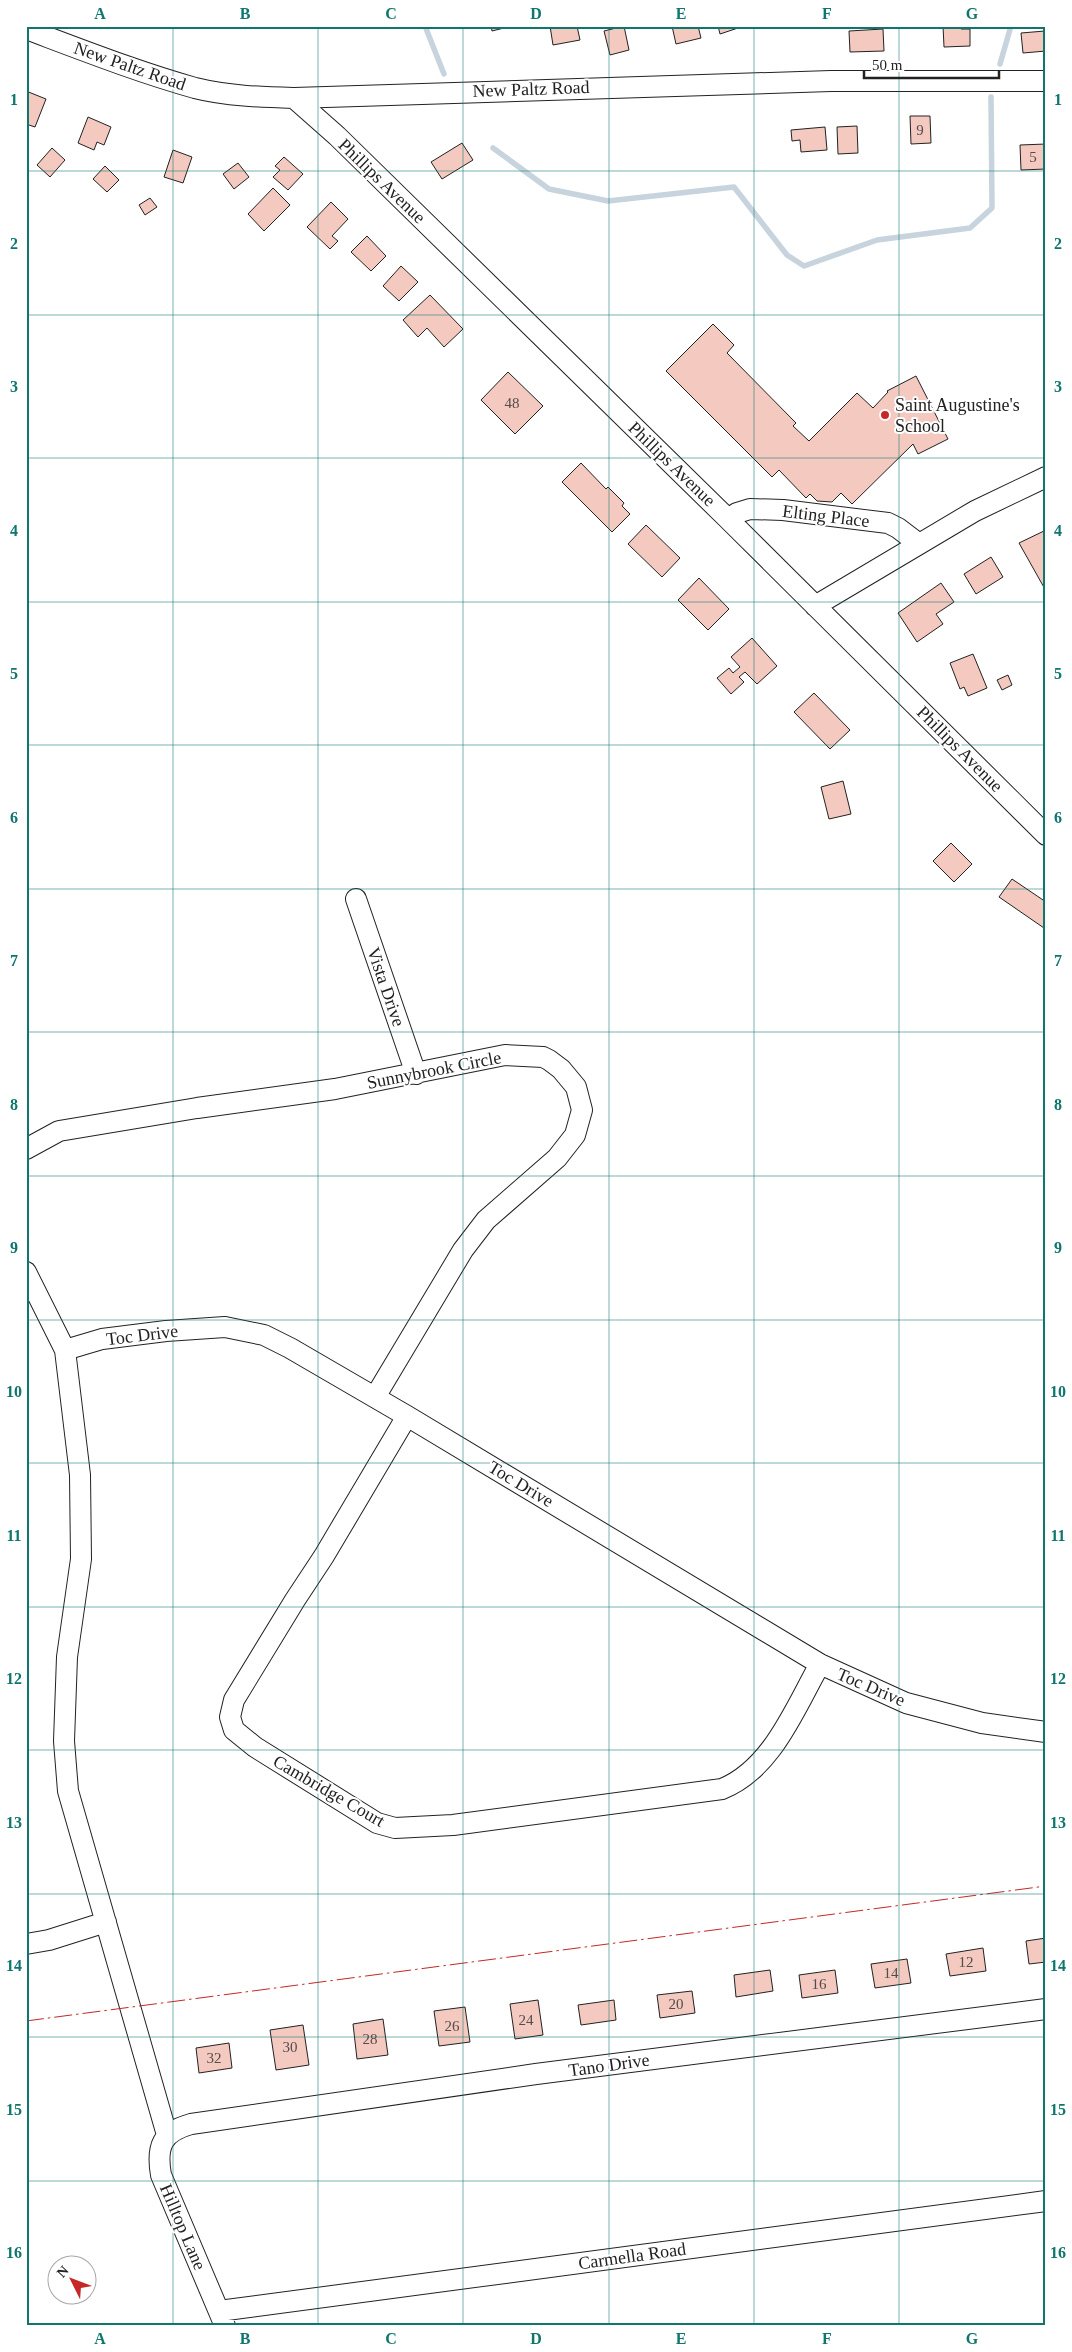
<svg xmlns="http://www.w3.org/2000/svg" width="1072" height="2352" viewBox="0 0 1072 2352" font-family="'Times New Roman',serif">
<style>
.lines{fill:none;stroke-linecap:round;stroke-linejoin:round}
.stream{stroke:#c7d3dd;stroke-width:5.5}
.building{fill:#f3c9c0;stroke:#222}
.minor-casing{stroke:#222;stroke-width:22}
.minor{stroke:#fff;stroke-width:20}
.power{stroke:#c62828;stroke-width:1;stroke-dasharray:18 4 2.5 4;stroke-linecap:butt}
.grid{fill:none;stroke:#0f766e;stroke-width:1;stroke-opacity:0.55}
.poi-dot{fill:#c62828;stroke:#fff;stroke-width:2}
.labels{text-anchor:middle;stroke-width:4;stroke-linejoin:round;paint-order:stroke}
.number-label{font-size:15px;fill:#564c4a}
.street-label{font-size:18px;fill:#222;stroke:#fff}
.poi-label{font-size:18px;fill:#222;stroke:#fff;text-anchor:start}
.neatline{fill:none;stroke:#0f766e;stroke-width:2}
.grid-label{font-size:16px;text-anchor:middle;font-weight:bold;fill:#0f766e}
</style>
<rect width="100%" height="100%" fill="#fff"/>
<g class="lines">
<!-- stream -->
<path class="stream" d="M 425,26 L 444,74
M 1000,64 L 1011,26
M 493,148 L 549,189 L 608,201 L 734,187 L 787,255 L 804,266 L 877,240 L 970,228 L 992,208 L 991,97"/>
</g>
<!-- building -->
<path class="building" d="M 491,26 L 512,26 L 492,31 Z
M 550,26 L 577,26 L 580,40 L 553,45 Z
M 624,26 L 629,50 L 610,55 L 604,31 Z
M 672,26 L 698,26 L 701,38 L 676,44 Z
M 718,26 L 738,26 L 738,28 L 720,34 Z
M 943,26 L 961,26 L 961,29 L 970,29 L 970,46 L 944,47 Z
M 883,29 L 884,51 L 850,52 L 849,31 Z
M 1045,31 L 1046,51 L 1023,53 L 1021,33 Z
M 26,91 L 46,99 L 35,127 L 26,124 Z
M 910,116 L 930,116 L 931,143 L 911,144 Z
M 88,117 L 111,127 L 104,145 L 97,142 L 94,150 L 78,143 Z
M 857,126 L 858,153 L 838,154 L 837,127 Z
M 825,127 L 827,150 L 801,152 L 800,140 L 792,141 L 791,130 Z
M 462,143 L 473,160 L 442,179 L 431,162 Z
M 1046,144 L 1046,169 L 1021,170 L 1020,145 Z
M 52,148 L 65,160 L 50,177 L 37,165 Z
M 173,150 L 192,157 L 183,183 L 164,177 Z
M 284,157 L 303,174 L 288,190 L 273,177 L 280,170 L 275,166 Z
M 238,163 L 249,177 L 234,189 L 223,174 Z
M 105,166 L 119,180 L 107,192 L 93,179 Z
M 273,188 L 290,205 L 264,231 L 248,214 Z
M 150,198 L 157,207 L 145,215 L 139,205 Z
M 331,202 L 348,219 L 332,236 L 338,241 L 330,249 L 307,227 Z
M 367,236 L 386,256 L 371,271 L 351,252 Z
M 401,266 L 418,282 L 399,301 L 383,286 Z
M 430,295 L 463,329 L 444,347 L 427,328 L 418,337 L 403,320 Z
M 713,324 L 734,345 L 727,353 L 796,423 L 793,426 L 809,441 L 857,393 L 873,408 L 888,392 L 887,391 L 916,376 L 948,439 L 918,454 L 913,444 L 852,504 L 841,493 L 832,502 L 817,501 L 810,494 L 806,498 L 779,470 L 772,477 L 666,371 Z
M 508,372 L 543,406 L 515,434 L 481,400 Z
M 581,463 L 606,489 L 608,487 L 624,503 L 622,506 L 630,514 L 612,532 L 562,482 Z
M 646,525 L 680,558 L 662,577 L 628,544 Z
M 1046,530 L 1046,591 L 1019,543 Z
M 991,557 L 1003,577 L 976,594 L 964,574 Z
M 699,578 L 729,609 L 708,630 L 678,600 Z
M 941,583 L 954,602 L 936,614 L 943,624 L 917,642 L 898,613 Z
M 752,638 L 777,666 L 757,684 L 745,672 L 739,677 L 744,682 L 731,694 L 717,678 L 729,668 L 733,673 L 740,667 L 731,657 Z
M 973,654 L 987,688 L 968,696 L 964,687 L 960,689 L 950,663 Z
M 1008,675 L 1012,685 L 1002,690 L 997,680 Z
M 814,693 L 850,730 L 830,749 L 794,712 Z
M 843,781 L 851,814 L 829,819 L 821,787 Z
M 951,843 L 972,864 L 954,882 L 933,861 Z
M 1012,879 L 1046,902 L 1046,925 L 1044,928 L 999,897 Z
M 1046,1938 L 1046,1962 L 1029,1964 L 1026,1941 Z
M 983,1948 L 986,1971 L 950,1976 L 946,1954 Z
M 907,1959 L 911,1983 L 875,1988 L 871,1964 Z
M 770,1970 L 773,1991 L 736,1997 L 734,1975 Z
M 835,1970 L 838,1993 L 802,1998 L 799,1975 Z
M 692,1991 L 695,2013 L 660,2018 L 657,1995 Z
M 538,2000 L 543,2035 L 515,2039 L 510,2004 Z
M 614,2000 L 616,2020 L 581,2025 L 578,2005 Z
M 465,2007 L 470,2042 L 439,2046 L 434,2011 Z
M 383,2019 L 388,2055 L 357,2059 L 353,2024 Z
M 303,2025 L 309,2065 L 276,2070 L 270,2030 Z
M 229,2043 L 232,2068 L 199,2073 L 196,2048 Z"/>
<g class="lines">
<!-- minor casing -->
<g class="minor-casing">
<path id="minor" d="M 26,29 C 82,50 138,72 195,88 C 227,96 261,97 294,98 L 831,81 L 1046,81
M 294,98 L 337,136 L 728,519 L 1046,835
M 728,519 L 737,513 L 750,509 L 783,510 L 888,523 L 898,528 L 919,544
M 815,606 L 975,511 L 1046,477
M 356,899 L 416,1074
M 26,1149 L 59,1131 L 197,1108 L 335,1089 L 505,1055 L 543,1057 L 549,1060 L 561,1069 L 576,1087 L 582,1110 L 575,1135 L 557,1158 L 486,1220 L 463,1250 L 375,1397
M 26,1272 L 65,1350 L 102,1339 L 166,1331 L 225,1327 L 264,1335 L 290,1348 L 407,1416 L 820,1664 L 906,1703 L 982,1723 L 1046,1732
M 65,1350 L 80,1475 L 81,1559 L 67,1657 L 64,1741 L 68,1791 L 167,2135
M 407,1416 L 324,1556 L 295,1600 L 234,1700 L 230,1717 L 234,1730 L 255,1747 L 377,1823 L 395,1828 L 453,1825 L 722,1789 C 772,1769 795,1708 820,1664
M 26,1944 L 49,1940 L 106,1922
M 219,2311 L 1046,2201
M 225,2326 L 161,2175 C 156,2146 162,2132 191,2124 L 536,2074 L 1046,2009"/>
</g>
<!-- minor -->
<use href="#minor" class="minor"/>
<!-- power -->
<path class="power" d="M 26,2021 L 1046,1886"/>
</g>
<!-- grid -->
<path class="grid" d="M 173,26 L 173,2326M 318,26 L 318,2326M 463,26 L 463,2326M 609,26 L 609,2326M 754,26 L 754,2326M 899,26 L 899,2326M 26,171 L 1046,171M 26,315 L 1046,315M 26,458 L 1046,458M 26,602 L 1046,602M 26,745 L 1046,745M 26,889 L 1046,889M 26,1032 L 1046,1032M 26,1176 L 1046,1176M 26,1320 L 1046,1320M 26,1463 L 1046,1463M 26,1607 L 1046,1607M 26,1750 L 1046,1750M 26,1894 L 1046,1894M 26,2037 L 1046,2037M 26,2181 L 1046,2181"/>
<!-- markers -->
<circle class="poi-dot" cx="885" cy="415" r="5"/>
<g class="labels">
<!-- number labels -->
<g class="number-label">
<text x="920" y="135">9</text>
<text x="1033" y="162">5</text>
<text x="512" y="408">48</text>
<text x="966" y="1967">12</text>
<text x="891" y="1978">14</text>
<text x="819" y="1989">16</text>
<text x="676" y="2009">20</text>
<text x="526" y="2025">24</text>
<text x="452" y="2031">26</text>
<text x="370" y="2044">28</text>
<text x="290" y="2052">30</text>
<text x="214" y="2063">32</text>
</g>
<!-- street labels -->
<g class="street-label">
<text transform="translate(130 66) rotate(19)" y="6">New Paltz Road</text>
<text transform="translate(531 89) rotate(-2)" y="6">New Paltz Road</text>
<text transform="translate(382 181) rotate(44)" y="6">Phillips Avenue</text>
<text transform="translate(672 464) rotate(44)" y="6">Phillips Avenue</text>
<text transform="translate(826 516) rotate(7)" y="6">Elting Place</text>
<text transform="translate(960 749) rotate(45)" y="6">Phillips Avenue</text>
<text transform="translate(386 987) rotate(71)" y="6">Vista Drive</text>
<text transform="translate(434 1070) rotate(-11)" y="6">Sunnybrook Circle</text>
<text transform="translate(142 1335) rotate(-7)" y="6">Toc Drive</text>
<text transform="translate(521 1484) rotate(31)" y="6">Toc Drive</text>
<text transform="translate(871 1687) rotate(23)" y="6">Toc Drive</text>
<text transform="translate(329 1791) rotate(30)" y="6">Cambridge Court</text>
<text transform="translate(609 2065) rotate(-8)" y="6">Tano Drive</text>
<text transform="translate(183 2227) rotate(67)" y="6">Hilltop Lane</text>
<text transform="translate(632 2256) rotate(-8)" y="6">Carmella Road</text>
</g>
<!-- poi labels -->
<g class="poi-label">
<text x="895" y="411">Saint Augustine's<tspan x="895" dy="21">School</tspan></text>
</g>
</g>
<!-- border -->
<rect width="1072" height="2352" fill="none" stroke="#ffffff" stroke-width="55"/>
<!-- north arrow -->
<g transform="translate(72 2280) rotate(312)"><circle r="24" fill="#ffffff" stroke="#a7a7a7"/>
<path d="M0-4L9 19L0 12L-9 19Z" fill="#c62828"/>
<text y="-8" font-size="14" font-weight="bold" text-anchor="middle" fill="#222222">N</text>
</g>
<!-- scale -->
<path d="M864 70v8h135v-8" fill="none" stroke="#222222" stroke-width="2.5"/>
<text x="872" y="70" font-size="15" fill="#222222" stroke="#ffffff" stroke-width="4" paint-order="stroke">50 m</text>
<rect x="28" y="28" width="1016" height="2296" class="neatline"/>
<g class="grid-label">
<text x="100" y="19">A</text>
<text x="245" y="19">B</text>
<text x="391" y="19">C</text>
<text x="536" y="19">D</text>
<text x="681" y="19">E</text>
<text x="827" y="19">F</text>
<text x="972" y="19">G</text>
<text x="14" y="105">1</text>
<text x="1058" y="105">1</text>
<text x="14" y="249">2</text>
<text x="1058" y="249">2</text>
<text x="14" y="392">3</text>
<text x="1058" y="392">3</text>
<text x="14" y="536">4</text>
<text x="1058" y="536">4</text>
<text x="14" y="679">5</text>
<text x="1058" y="679">5</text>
<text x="14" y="823">6</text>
<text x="1058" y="823">6</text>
<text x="14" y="966">7</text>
<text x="1058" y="966">7</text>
<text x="14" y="1110">8</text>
<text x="1058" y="1110">8</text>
<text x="14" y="1253">9</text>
<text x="1058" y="1253">9</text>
<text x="14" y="1397">10</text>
<text x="1058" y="1397">10</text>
<text x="14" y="1541">11</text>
<text x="1058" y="1541">11</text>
<text x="14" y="1684">12</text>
<text x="1058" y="1684">12</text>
<text x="14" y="1828">13</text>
<text x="1058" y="1828">13</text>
<text x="14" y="1971">14</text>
<text x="1058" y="1971">14</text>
<text x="14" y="2115">15</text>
<text x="1058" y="2115">15</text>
<text x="14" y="2258">16</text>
<text x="1058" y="2258">16</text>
<text x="100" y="2344">A</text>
<text x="245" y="2344">B</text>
<text x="391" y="2344">C</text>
<text x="536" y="2344">D</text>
<text x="681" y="2344">E</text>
<text x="827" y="2344">F</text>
<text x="972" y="2344">G</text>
</g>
</svg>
